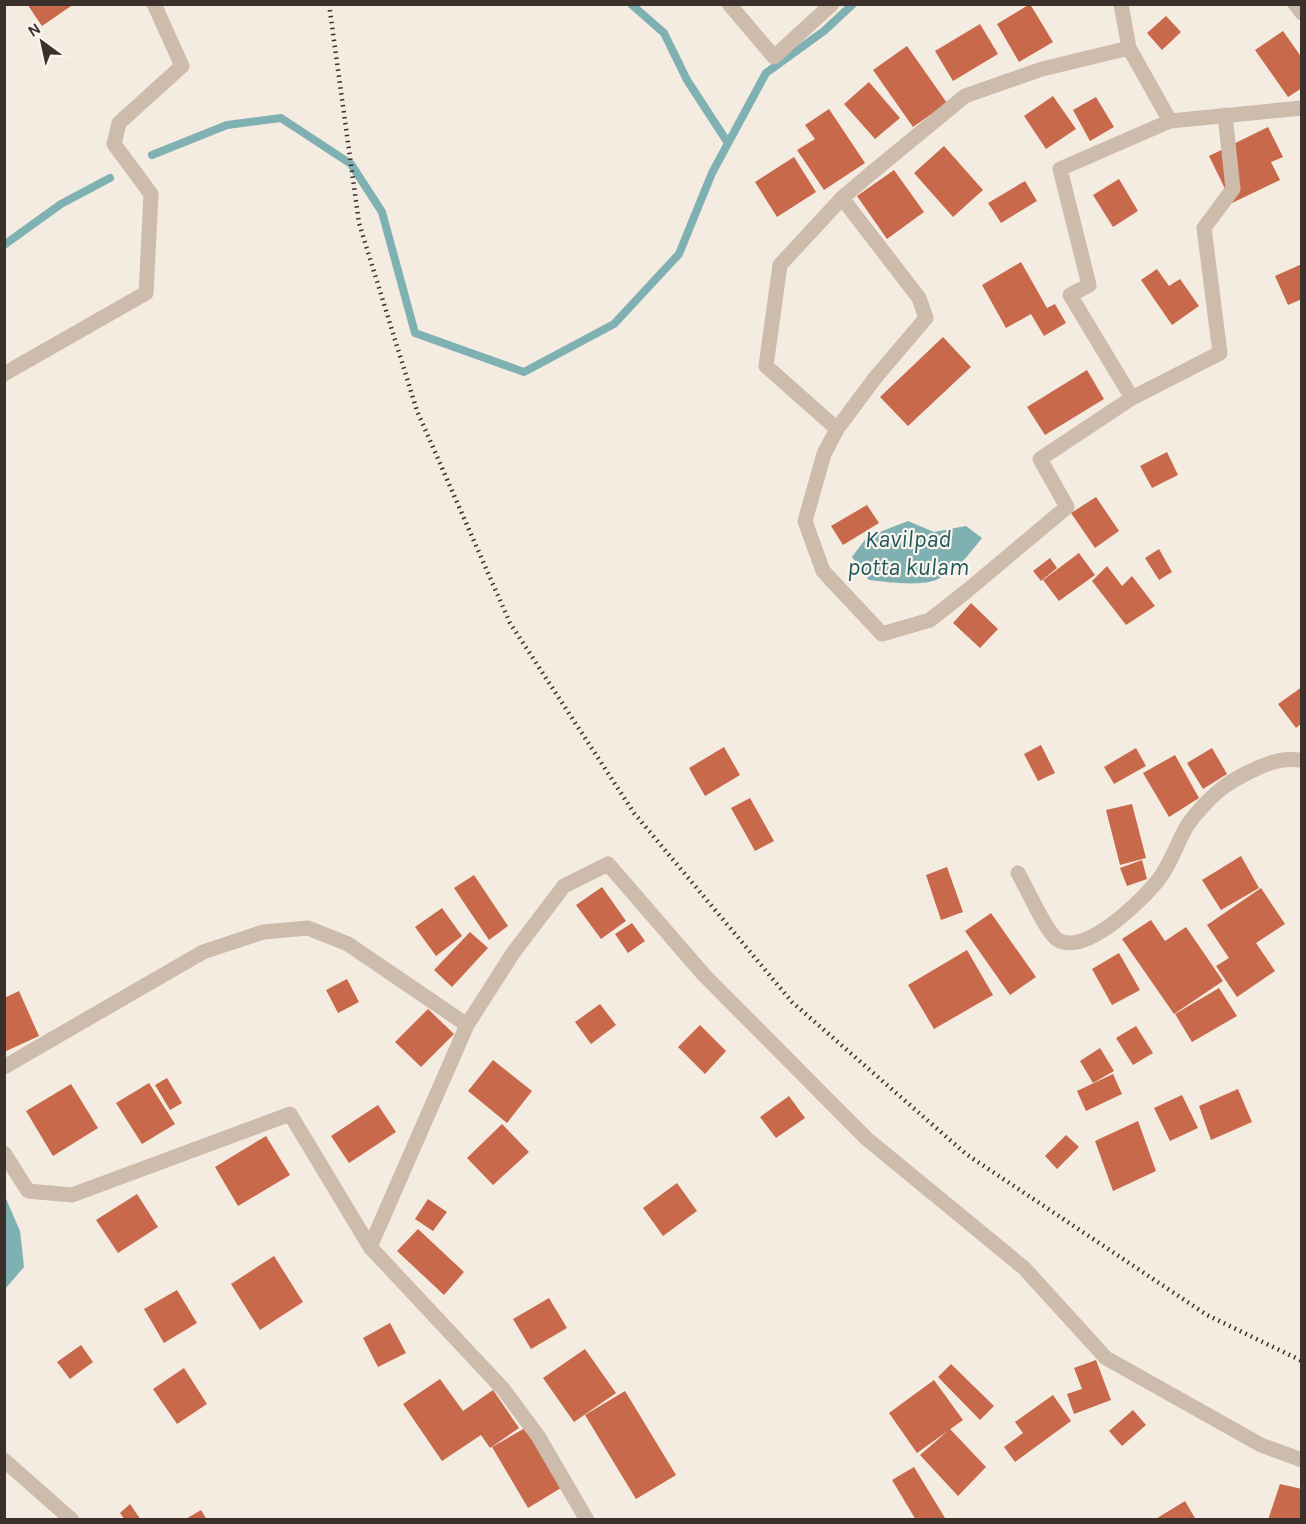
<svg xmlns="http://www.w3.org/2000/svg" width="1306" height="1524" viewBox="0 0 1306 1524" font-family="Karla,sans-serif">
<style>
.water{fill:#7fb0b2}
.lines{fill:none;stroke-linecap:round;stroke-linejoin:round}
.stream{stroke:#7fb0b2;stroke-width:8}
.building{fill:#c8694b}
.minor{stroke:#cdbbac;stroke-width:15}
.rail{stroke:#3b302b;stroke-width:4.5;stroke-dasharray:1.5 4.5;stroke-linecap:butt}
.labels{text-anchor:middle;stroke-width:4.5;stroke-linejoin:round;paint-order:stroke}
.water-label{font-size:24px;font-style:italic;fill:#1f5a5e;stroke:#fbf5ee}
</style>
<rect width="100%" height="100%" fill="#f4ebe1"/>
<!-- water -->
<path class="water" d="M 908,521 L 934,532 L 966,526 L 982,538 C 970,553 957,571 938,579 C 923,587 886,582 869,580 L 852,557 L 867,537 Z
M 4,1194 L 20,1231 L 24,1267 L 5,1289 Z"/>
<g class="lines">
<!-- stream -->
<path class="stream" d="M 631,4 L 664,33 L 687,80 L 728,143
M 152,155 L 227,125 L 281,118 L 351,164 L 382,212 L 415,333 L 524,372 L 614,324 L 679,254 L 712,173 L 766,73 L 824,31 L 853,4
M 4,245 L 61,204 L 110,178"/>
</g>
<!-- building -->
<path class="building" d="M 27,4 L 74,4 L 42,26 Z
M 1030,4 L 1053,42 L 1019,62 L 997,24 Z
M 1166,16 L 1181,32 L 1162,50 L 1147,33 Z
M 980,24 L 998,54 L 953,81 L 935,51 Z
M 1283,31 L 1302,58 L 1302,88 L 1288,97 L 1255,50 Z
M 907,46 L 947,103 L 913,127 L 873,70 Z
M 869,82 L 900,118 L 875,139 L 844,104 Z
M 1053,96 L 1076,129 L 1046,149 L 1024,116 Z
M 1096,97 L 1114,127 L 1090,141 L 1073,110 Z
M 829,109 L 865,163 L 824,190 L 797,150 L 815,139 L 805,125 Z
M 1268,127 L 1283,157 L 1271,162 L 1280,180 L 1232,203 L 1209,156 Z
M 944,146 L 983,190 L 953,217 L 914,173 Z
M 794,157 L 816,192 L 777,217 L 755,182 Z
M 894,170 L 924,212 L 887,239 L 857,196 Z
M 1119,179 L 1138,211 L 1113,227 L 1093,195 Z
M 1025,181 L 1037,201 L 1001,223 L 988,203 Z
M 1021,262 L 1047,308 L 1055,304 L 1066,323 L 1044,336 L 1031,314 L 1006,328 L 982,285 Z
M 1302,264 L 1302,299 L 1288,305 L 1275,276 Z
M 1157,269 L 1169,286 L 1180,279 L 1199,306 L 1172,325 L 1141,280 Z
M 943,337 L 971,367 L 908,426 L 880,397 Z
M 1087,370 L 1104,399 L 1045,435 L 1027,407 Z
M 1167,452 L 1178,475 L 1152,488 L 1140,466 Z
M 1096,497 L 1119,531 L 1095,548 L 1071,513 Z
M 867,505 L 879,523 L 843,545 L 831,526 Z
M 1159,549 L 1172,572 L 1159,580 L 1145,558 Z
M 1079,553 L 1095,575 L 1059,601 L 1043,580 Z
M 1050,558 L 1057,568 L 1041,581 L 1033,571 Z
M 1107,566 L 1122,586 L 1132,576 L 1155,606 L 1126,625 L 1092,581 Z
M 971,603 L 998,629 L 980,648 L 953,623 Z
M 1302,687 L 1302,723 L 1296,728 L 1278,704 Z
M 1041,745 L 1055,773 L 1038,781 L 1024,754 Z
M 724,747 L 740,775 L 705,796 L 689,768 Z
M 1136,748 L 1146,766 L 1114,784 L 1104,767 Z
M 1212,748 L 1227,774 L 1203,789 L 1187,763 Z
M 1175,755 L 1199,798 L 1169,817 L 1143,773 Z
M 750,798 L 774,841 L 755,851 L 731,808 Z
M 1132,804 L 1146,858 L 1120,865 L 1106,810 Z
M 1241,856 L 1259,888 L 1221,910 L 1202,880 Z
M 1142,860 L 1147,879 L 1127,886 L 1120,868 Z
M 947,867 L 963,912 L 941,920 L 926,875 Z
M 474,875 L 508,926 L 489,940 L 454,888 Z
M 602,887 L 626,921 L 601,939 L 576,905 Z
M 1261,888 L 1285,924 L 1256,943 L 1275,971 L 1237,997 L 1216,966 L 1229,958 L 1207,925 Z
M 442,908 L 462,936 L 436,956 L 415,927 Z
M 991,913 L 1036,977 L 1010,995 L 965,931 Z
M 1151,920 L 1165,941 L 1186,927 L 1223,981 L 1174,1014 L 1122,939 Z
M 632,923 L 645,941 L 628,953 L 615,934 Z
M 470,932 L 488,948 L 452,987 L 434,970 Z
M 967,950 L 993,995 L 934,1029 L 908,985 Z
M 1119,953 L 1140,990 L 1112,1005 L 1092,969 Z
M 347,979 L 359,1002 L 338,1013 L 326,990 Z
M 1219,988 L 1237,1016 L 1192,1042 L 1175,1014 Z
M 19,991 L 39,1036 L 4,1052 L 4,998 Z
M 600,1004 L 616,1025 L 591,1044 L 575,1022 Z
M 428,1009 L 454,1034 L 421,1067 L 395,1042 Z
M 700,1025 L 726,1051 L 705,1074 L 678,1047 Z
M 1136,1026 L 1153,1053 L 1133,1065 L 1116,1038 Z
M 1100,1048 L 1114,1071 L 1093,1083 L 1080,1061 Z
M 493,1060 L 532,1091 L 507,1123 L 468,1091 Z
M 1113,1074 L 1122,1094 L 1086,1111 L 1077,1091 Z
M 167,1078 L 182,1103 L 170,1110 L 155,1085 Z
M 149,1083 L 175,1124 L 142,1144 L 116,1103 Z
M 71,1084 L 98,1128 L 53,1156 L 26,1111 Z
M 1238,1089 L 1252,1122 L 1211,1140 L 1199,1106 Z
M 1182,1095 L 1198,1128 L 1170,1141 L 1154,1108 Z
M 789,1096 L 805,1118 L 776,1138 L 760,1117 Z
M 378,1105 L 396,1132 L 349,1163 L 331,1136 Z
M 1138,1121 L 1156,1171 L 1113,1191 L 1095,1141 Z
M 502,1124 L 529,1152 L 493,1185 L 467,1158 Z
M 1066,1135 L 1079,1147 L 1057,1169 L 1045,1156 Z
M 266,1136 L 290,1175 L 238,1206 L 215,1167 Z
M 677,1183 L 697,1211 L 663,1236 L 643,1208 Z
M 137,1194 L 158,1227 L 118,1253 L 96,1220 Z
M 428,1199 L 447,1212 L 433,1231 L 415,1219 Z
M 418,1229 L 464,1272 L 444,1295 L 397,1251 Z
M 274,1256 L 303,1302 L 260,1330 L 231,1284 Z
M 177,1290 L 197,1323 L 164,1343 L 144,1309 Z
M 549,1298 L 567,1328 L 531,1349 L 513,1319 Z
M 390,1323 L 406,1353 L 378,1367 L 363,1338 Z
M 81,1345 L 93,1362 L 70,1379 L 57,1362 Z
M 585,1349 L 616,1393 L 574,1422 L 543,1378 Z
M 1096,1360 L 1111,1400 L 1074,1414 L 1067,1394 L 1082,1389 L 1074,1368 Z
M 951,1364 L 994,1406 L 980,1420 L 938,1377 Z
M 184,1368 L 207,1404 L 177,1424 L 153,1389 Z
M 440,1379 L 463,1411 L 493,1390 L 519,1428 L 490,1448 L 481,1435 L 442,1461 L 403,1404 Z
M 934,1380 L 963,1420 L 917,1453 L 889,1413 Z
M 625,1391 L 676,1475 L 636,1499 L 585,1415 Z
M 1053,1395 L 1071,1421 L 1015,1462 L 1004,1447 L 1023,1433 L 1015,1422 Z
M 1133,1410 L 1146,1425 L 1122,1446 L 1109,1431 Z
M 525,1428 L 561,1488 L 528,1508 L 492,1447 Z
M 950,1429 L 986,1467 L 958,1496 L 920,1455 Z
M 914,1467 L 945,1518 L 916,1520 L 892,1480 Z
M 1280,1484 L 1302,1489 L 1302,1520 L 1268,1520 Z
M 1185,1501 L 1196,1520 L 1154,1520 Z
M 130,1504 L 141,1520 L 125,1520 L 120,1513 Z
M 201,1510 L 207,1520 L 184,1520 Z"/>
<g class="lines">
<!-- minor -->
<path class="minor" d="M 729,4 L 774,57 L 832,4
M 1121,4 L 1129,48
M 1295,4 L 1302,13
M 842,198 L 919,298 L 926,318 L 875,378 L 837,429 L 766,366 L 780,265 L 842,198 L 869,175 L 965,96 L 1042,69 L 1129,48 L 1170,121 L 1302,108
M 4,374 L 146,293 L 151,194 L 114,144 L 119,123 L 182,66 L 154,4
M 1132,398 L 1220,353 L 1204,228 L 1233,189 L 1225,115
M 837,429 L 824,454 L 805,521 L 823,571 L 882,634 L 930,620 L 968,590 L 1067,507 L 1040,459 L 1132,398 L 1070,295 L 1089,285 L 1060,169 L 1170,121
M 1018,873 C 1026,886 1046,933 1058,940 C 1087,956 1143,899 1159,879 C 1171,863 1177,843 1187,826 C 1194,815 1211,797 1221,789 C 1235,778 1266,762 1283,760 C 1289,759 1296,760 1302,760
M 4,1067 L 203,952 L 263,932 L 308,928 L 348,944 L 467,1025
M 4,1153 L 28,1191 L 72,1195 L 290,1114 L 370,1247 L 503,1389 L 538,1436 L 587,1520
M 370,1247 L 467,1025 L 513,953 L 564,886 L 608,864 L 704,975 L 867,1139 L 1024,1268 L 1106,1358 L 1261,1445 L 1302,1460
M 4,1460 L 72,1520"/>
<!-- rail -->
<path class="rail" d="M 329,4 L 359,223 L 417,411 L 510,623 L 634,813 L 792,1002 L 966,1154 L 1207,1315 L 1302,1361"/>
</g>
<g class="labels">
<!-- water labels -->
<g class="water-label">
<text x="908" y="547">Kavilpad<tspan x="908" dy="28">potta kulam</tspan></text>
</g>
</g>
<!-- border -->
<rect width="1306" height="1524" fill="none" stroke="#3b302b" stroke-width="12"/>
<!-- north arrow -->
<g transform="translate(42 42) rotate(327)" stroke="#fbf5ee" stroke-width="4.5" paint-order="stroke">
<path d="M0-4.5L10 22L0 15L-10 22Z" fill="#3b302b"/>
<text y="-9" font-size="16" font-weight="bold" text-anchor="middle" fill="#3b302b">N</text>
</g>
</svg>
